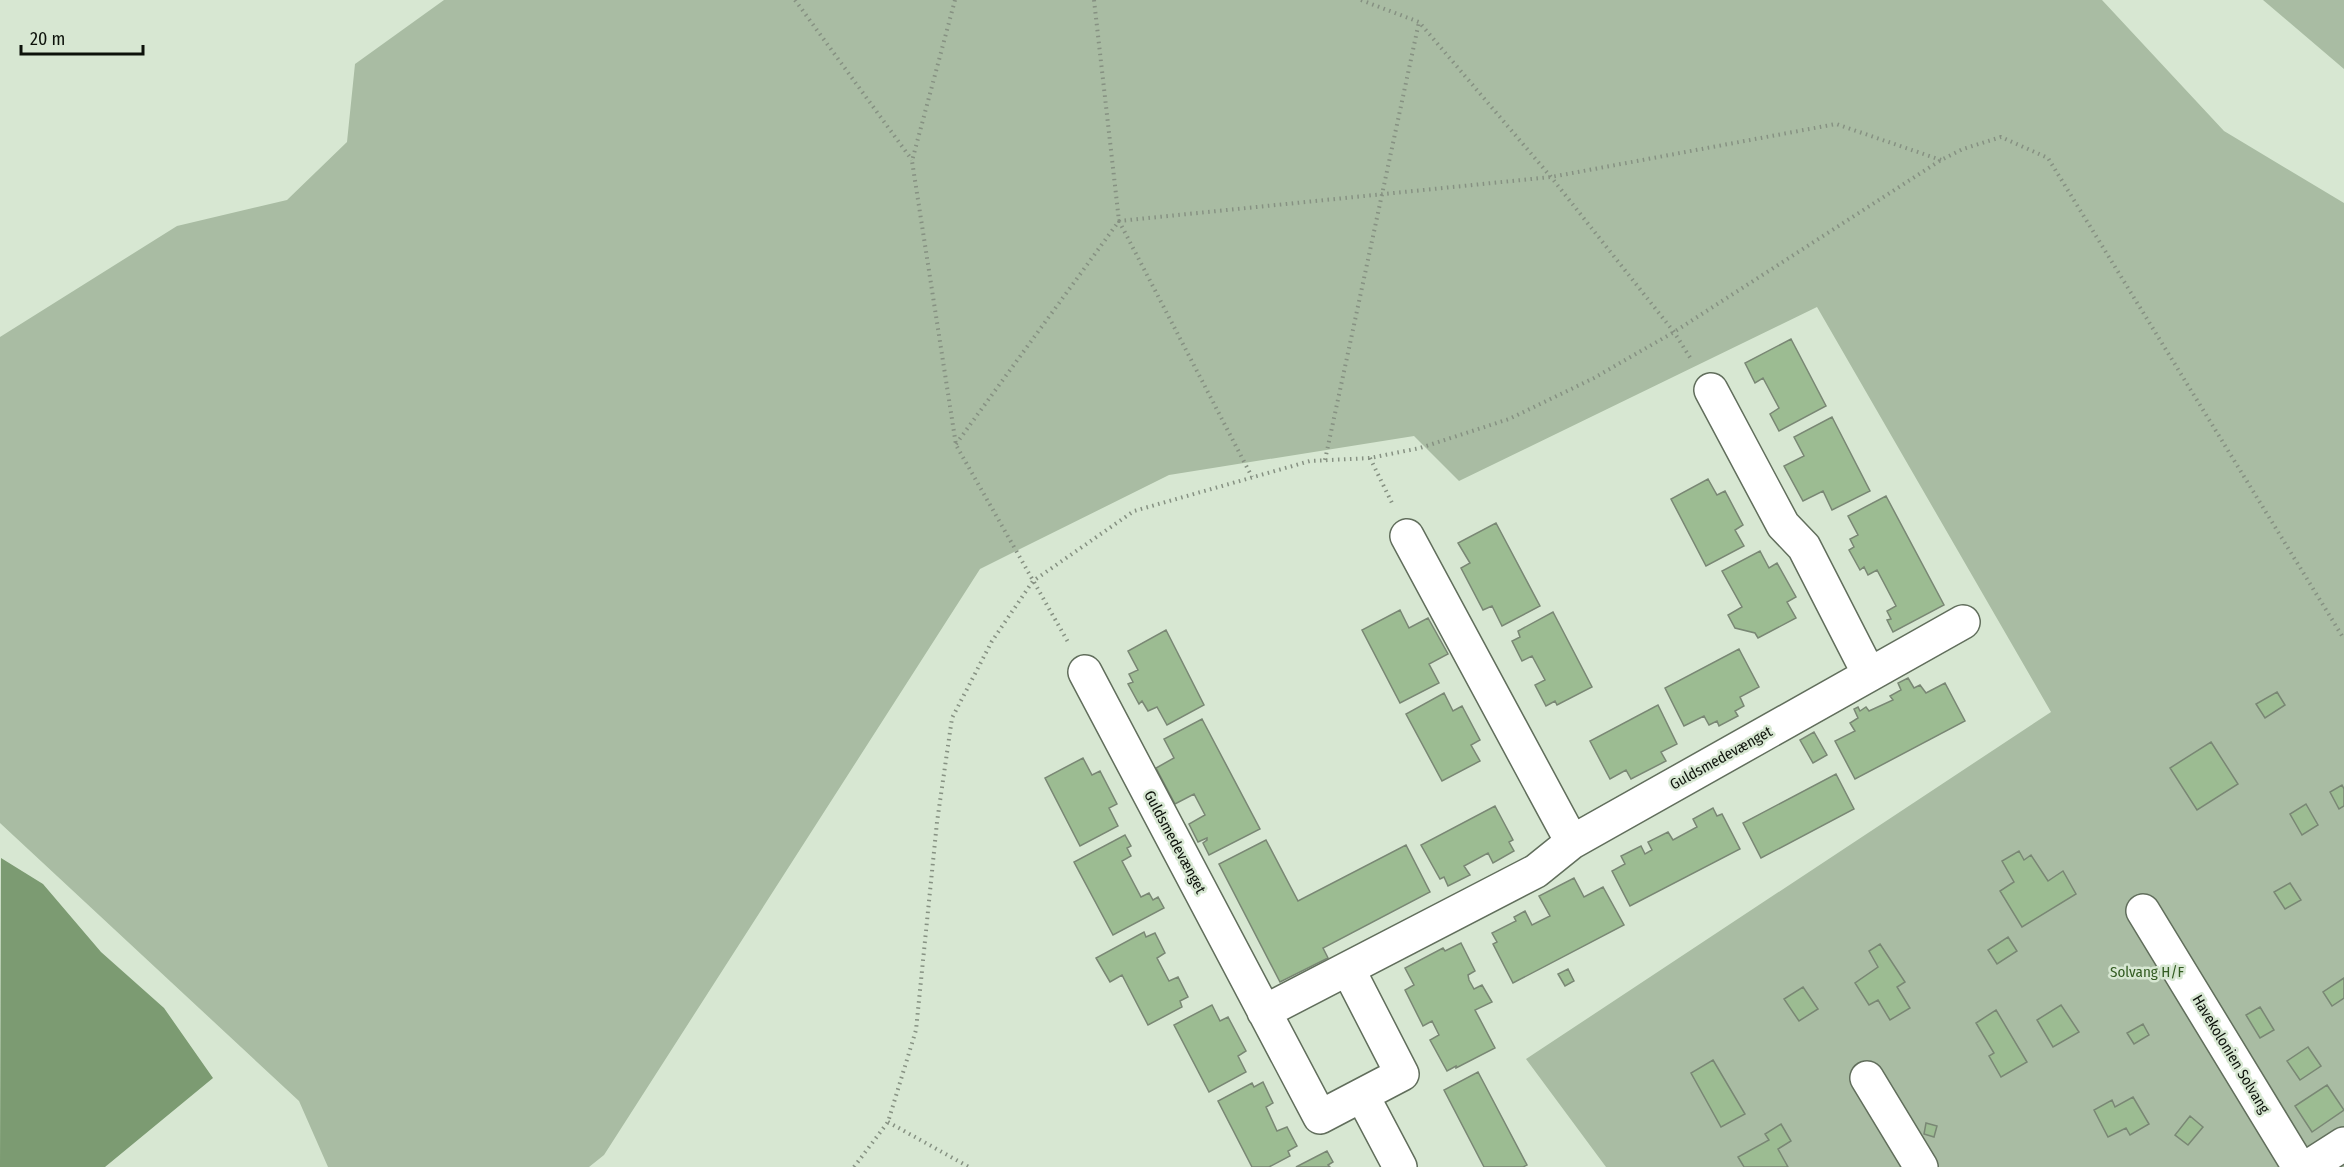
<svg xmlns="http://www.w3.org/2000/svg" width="2344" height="1167" viewBox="0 0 2344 1167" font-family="'Fira Sans Condensed',sans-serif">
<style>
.green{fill:#a9bca3}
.water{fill:#7c9b72}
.building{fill:#9cbc92;stroke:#798774;stroke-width:1.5}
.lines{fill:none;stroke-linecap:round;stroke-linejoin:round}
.minor-casing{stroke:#616e5c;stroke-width:36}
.path{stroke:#869182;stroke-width:4;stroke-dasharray:1.5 4.5;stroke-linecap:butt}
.minor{stroke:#fff;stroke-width:33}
.labels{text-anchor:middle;stroke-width:5;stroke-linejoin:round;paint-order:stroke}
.street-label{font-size:15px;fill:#0d120b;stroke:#d7e7d2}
.park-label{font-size:15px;fill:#335c22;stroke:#d7e7d2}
</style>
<rect width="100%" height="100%" fill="#d7e7d2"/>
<!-- green -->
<path class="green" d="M 444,0 L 2102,0 L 2224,131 L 2344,203 L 2344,1167 L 1606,1167 L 1526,1059 L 2051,712 L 1817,307 L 1459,481 L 1414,436 L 1169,475 L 980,569 L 604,1155 L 589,1167 L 328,1167 L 299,1101 L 0,823 L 0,337 L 177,226 L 287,200 L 347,142 L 355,64 Z
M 2263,0 L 2344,0 L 2344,69 Z"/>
<!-- water -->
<path class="water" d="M 1,858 L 43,884 L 101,952 L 164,1008 L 213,1078 L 105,1167 L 0,1167 Z"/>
<!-- building -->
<path class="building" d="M 1791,339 L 1826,406 L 1779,431 L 1770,414 L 1779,408 L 1763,378 L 1755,383 L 1745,363 Z
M 1832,417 L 1870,491 L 1832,510 L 1823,491 L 1803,501 L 1784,466 L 1804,456 L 1794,437 Z
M 1708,479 L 1717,495 L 1725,491 L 1743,525 L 1735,530 L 1744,546 L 1706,566 L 1671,499 Z
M 1886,496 L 1944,605 L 1893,632 L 1887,620 L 1891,619 L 1887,611 L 1896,606 L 1877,570 L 1868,575 L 1864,567 L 1860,570 L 1849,550 L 1854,547 L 1850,539 L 1858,535 L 1848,516 Z
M 1496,523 L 1540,606 L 1502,626 L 1492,606 L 1483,610 L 1461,568 L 1470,563 L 1458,543 Z
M 1760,551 L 1769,568 L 1777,563 L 1796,597 L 1787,602 L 1796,618 L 1758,638 L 1755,633 L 1735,628 L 1728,615 L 1742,607 L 1722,571 Z
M 1400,610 L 1409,628 L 1428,618 L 1448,654 L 1429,664 L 1439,683 L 1400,703 L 1362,630 Z
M 1553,612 L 1592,687 L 1557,705 L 1555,701 L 1546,706 L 1535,685 L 1545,680 L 1532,656 L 1522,661 L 1512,641 L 1520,637 L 1518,631 Z
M 1166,630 L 1204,705 L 1167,725 L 1157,707 L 1148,711 L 1142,701 L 1139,704 L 1128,684 L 1133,682 L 1129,674 L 1138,670 L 1128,651 Z
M 1739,649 L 1759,687 L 1740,697 L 1744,706 L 1735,711 L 1738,716 L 1719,726 L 1717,721 L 1709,725 L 1704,716 L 1684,726 L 1665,688 Z
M 1908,678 L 1914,688 L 1920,685 L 1926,693 L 1945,683 L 1965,721 L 1855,779 L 1835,741 L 1855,731 L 1850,723 L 1858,718 L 1854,709 L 1858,707 L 1860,711 L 1866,707 L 1869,711 L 1893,700 L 1890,696 L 1901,690 L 1898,683 Z
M 2277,692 L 2285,705 L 2265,718 L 2256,704 Z
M 1444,693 L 1453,711 L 1462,706 L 1480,740 L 1471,745 L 1480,761 L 1442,781 L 1406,714 Z
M 1658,705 L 1677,744 L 1661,752 L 1666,761 L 1631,779 L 1626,770 L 1610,779 L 1590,741 Z
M 1202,719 L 1260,829 L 1209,855 L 1203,843 L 1207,840 L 1207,838 L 1198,842 L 1189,824 L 1205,815 L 1194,794 L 1175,804 L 1156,768 L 1174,758 L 1164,739 Z
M 1814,732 L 1827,755 L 1813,763 L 1800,740 Z
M 2211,742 L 2238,784 L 2197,810 L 2170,768 Z
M 1083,758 L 1092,775 L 1100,771 L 1117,804 L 1109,808 L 1118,826 L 1080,846 L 1045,778 Z
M 1836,774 L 1854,809 L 1761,858 L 1743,823 Z
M 2342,785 L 2344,789 L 2344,806 L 2339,809 L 2330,792 Z
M 2306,804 L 2318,825 L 2302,835 L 2290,814 Z
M 1495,806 L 1513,840 L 1509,842 L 1514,851 L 1493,863 L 1488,853 L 1464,866 L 1470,875 L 1448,886 L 1444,877 L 1440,879 L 1421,845 Z
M 1713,808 L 1717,816 L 1722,814 L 1740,849 L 1630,906 L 1612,871 L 1625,864 L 1621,856 L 1641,846 L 1645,854 L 1652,850 L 1648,842 L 1668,832 L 1673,840 L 1697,827 L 1693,819 Z
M 1125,835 L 1131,846 L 1127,848 L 1131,856 L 1122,861 L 1141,897 L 1149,893 L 1153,900 L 1158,897 L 1164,908 L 1113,935 L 1074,862 Z
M 1266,840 L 1298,901 L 1406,845 L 1430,892 L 1323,948 L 1328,958 L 1280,982 L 1219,864 Z
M 2019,851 L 2024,860 L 2031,855 L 2048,881 L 2063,871 L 2076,894 L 2022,927 L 2000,891 L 2014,882 L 2002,861 Z
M 1574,878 L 1584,897 L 1603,887 L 1624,925 L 1513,983 L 1493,944 L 1497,942 L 1492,933 L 1516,921 L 1514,917 L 1525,911 L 1532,925 L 1550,916 L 1539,896 Z
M 2290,883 L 2301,900 L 2285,909 L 2274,892 Z
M 1144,932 L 1146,937 L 1155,933 L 1165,953 L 1157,958 L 1169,981 L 1178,977 L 1188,997 L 1180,1001 L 1182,1007 L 1148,1025 L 1122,975 L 1110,982 L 1096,958 Z
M 2008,937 L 2017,951 L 1997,964 L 1988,950 Z
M 1461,943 L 1475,971 L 1468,975 L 1469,980 L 1474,989 L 1482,985 L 1492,1002 L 1475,1010 L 1495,1048 L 1456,1068 L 1456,1066 L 1447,1071 L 1430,1040 L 1439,1035 L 1432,1021 L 1423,1026 L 1405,990 L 1414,985 L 1405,968 L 1443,948 L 1445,951 Z
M 1880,944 L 1905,982 L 1897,987 L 1910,1008 L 1890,1020 L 1878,1000 L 1869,1005 L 1855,983 L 1878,967 L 1869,951 Z
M 1568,969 L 1574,981 L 1565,986 L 1558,974 Z
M 2344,978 L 2344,998 L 2332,1006 L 2323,992 Z
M 1803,987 L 1818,1009 L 1799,1021 L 1784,999 Z
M 1212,1005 L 1220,1021 L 1228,1017 L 1246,1051 L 1238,1056 L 1246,1072 L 1209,1092 L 1174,1025 Z
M 2061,1005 L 2079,1032 L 2053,1047 L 2037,1020 Z
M 2260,1007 L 2274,1030 L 2260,1038 L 2246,1015 Z
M 1996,1010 L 2027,1062 L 2001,1077 L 1989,1056 L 1994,1053 L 1976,1023 Z
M 2143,1024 L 2149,1035 L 2134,1044 L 2127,1033 Z
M 2308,1047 L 2321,1066 L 2300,1080 L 2287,1061 Z
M 1713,1060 L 1745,1114 L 1721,1127 L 1691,1073 Z
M 1478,1072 L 1527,1165 L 1523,1167 L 1484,1167 L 1444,1090 Z
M 1263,1082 L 1273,1103 L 1266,1107 L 1277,1131 L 1287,1127 L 1297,1146 L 1288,1151 L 1290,1156 L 1269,1167 L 1252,1167 L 1218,1101 L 1252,1083 L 1254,1087 Z
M 2327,1085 L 2344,1110 L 2312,1132 L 2295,1106 Z
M 2133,1097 L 2149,1124 L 2130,1135 L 2126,1128 L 2108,1137 L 2094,1110 L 2112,1100 L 2115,1107 Z
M 2190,1116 L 2203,1127 L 2188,1145 L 2175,1135 Z
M 1926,1123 L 1937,1126 L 1934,1137 L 1924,1134 Z
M 1781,1124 L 1791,1141 L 1778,1149 L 1788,1167 L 1744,1167 L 1738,1157 L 1769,1140 L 1765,1134 Z
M 1327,1151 L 1333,1162 L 1328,1165 L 1330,1167 L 1296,1167 Z"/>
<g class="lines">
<!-- minor casing -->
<g class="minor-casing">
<path id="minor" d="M 1711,390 L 1783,525 L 1804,547 L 1869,674
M 1407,536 L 1572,842
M 1085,672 L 1320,1117 L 1402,1074 L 1348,969
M 2143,911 L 2299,1167
M 1264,1012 L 1536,871 L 1572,842 L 1963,622
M 1867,1078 L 1921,1167
M 1362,1095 L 1400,1167
M 2308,1167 L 2344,1144"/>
</g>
<!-- path -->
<path class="path" d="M 795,0 L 912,160
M 955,0 L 912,161 L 956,445 L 1068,642
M 1094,0 L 1119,221 L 1551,177 L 1836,124 L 1941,160
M 1361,0 L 1419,22 L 1551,177 L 1674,332 L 1691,359
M 956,444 L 1119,221 L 1252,477
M 1370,458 L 1392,503
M 1325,460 L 1419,22
M 888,1122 L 969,1167
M 854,1167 L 888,1122 L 916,1030 L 937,822 L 952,718 L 992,641 L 1033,581 L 1134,511 L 1310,461 L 1370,458 L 1420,448 L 1509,419 L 1594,378 L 1674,332 L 1941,160 L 1963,149 L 2001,137 L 2048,158 L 2344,639"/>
<!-- minor -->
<use href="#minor" class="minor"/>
</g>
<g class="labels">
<!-- street labels -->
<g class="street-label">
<text transform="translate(1721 758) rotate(-29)" y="5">Guldsmedevænget</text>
<text transform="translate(1175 842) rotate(62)" y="5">Guldsmedevænget</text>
<text transform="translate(2231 1054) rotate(59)" y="5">Havekolonien Solvang</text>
</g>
<!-- park labels -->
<g class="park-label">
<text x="2147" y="977">Solvang H/F</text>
</g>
</g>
<!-- scale -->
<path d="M21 45v9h122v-9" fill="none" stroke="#0d120b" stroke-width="3"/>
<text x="30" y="45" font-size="18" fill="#0d120b" stroke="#d7e7d2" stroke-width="4.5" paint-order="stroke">20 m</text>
</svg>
